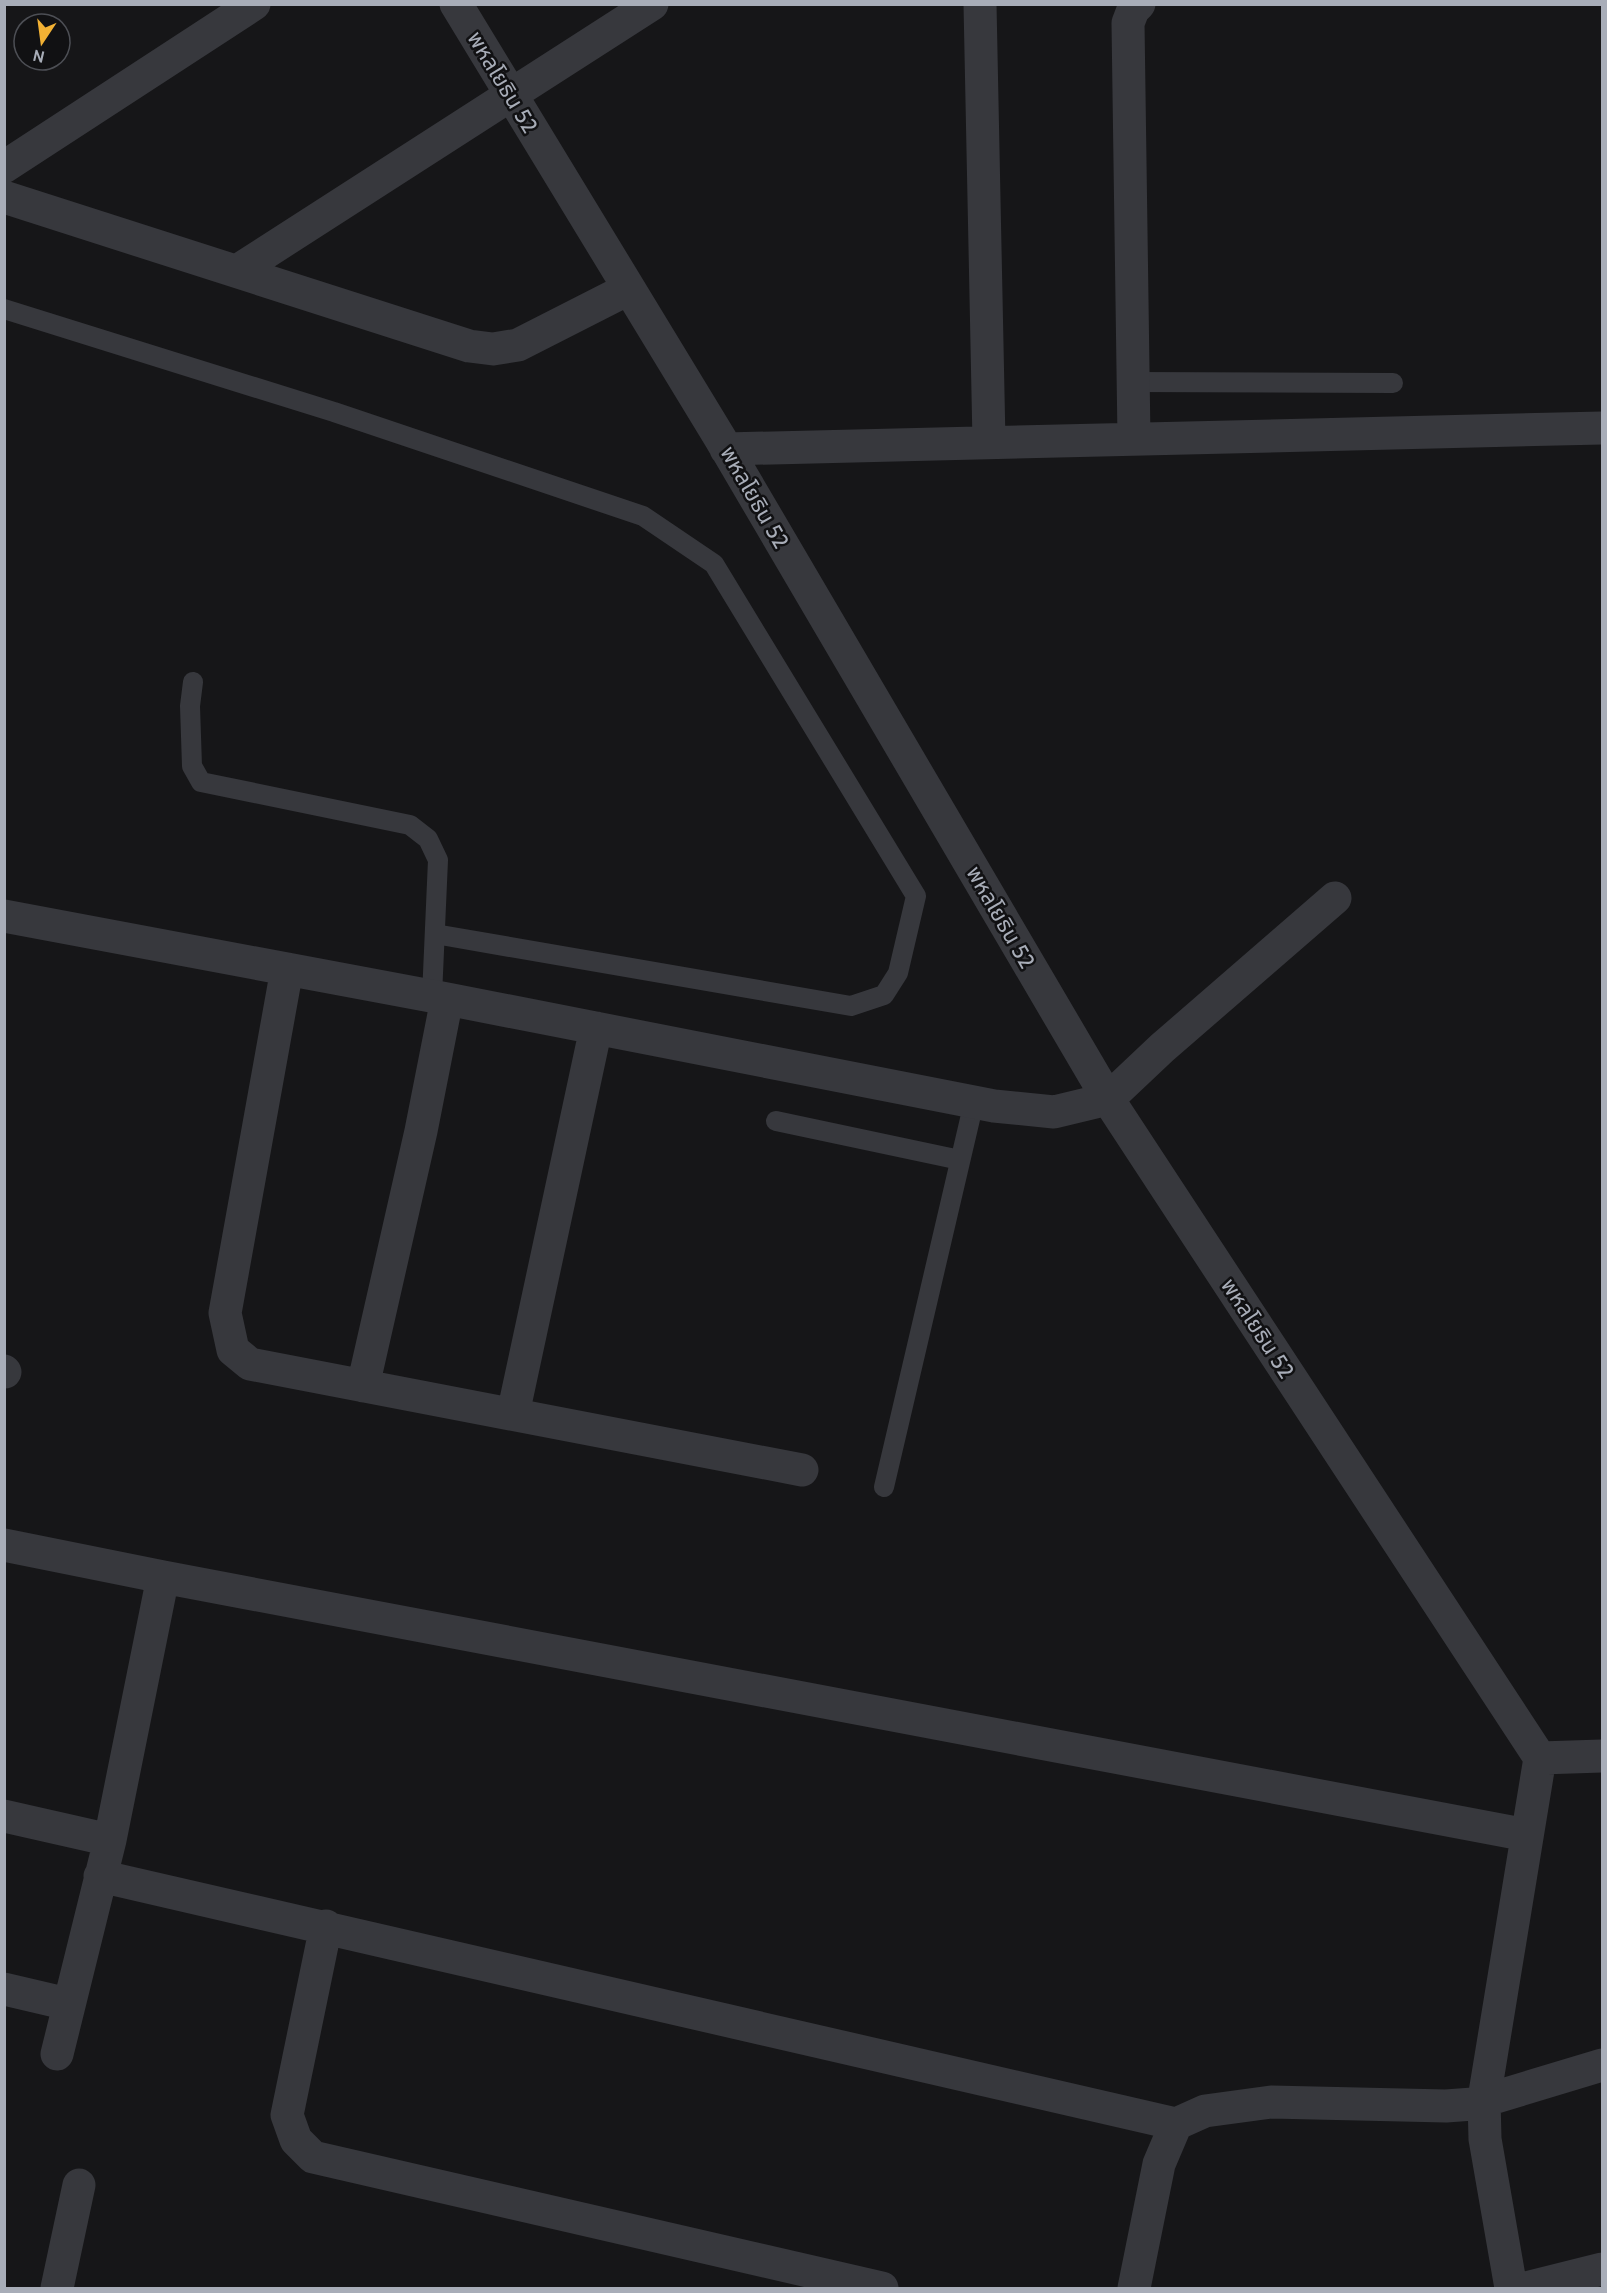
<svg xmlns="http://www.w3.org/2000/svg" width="1607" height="2293" viewBox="0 0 1607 2293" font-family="Cabin,'Noto Sans Thai',sans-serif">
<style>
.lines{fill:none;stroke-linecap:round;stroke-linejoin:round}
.lane{stroke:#37383d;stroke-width:20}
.street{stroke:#37383d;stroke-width:33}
.labels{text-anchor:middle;stroke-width:5;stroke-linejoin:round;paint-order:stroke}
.street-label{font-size:22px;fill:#a8adb8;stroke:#111113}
</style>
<rect width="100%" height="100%" fill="#161618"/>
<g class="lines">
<!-- lane -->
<path class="lane" d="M 4,309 L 334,412 L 643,516 L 714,564 L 916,896 L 898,973 L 884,995 L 851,1006 L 435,934
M 1133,382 L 1393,383
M 193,682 L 190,706 L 192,766 L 201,782 L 410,825 L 428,839 L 438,860 L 432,996
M 776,1121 L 960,1160
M 884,1487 L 974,1102"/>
<!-- street -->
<path class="street" d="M 456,4 L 720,438 L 1108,1099 L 1540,1758
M 980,4 L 989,442
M 4,167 L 254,4
M 4,197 L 469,346 L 493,349 L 518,345 L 628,289
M 237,271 L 652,4
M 1134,439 L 1128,23 L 1133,10 L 1139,4
M 726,449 L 1602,428
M 4,916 L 447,999 L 994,1106 L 1054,1112 L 1108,1099 L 1162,1048 L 1335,898
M 287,969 L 225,1313 L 233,1350 L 250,1364 L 802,1470
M 4,1371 L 5,1372
M 363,1386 L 421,1131 L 447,999
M 513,1414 L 596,1028
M 4,1545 L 163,1577 L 1527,1835
M 1540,1758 L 1602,1756
M 4,1816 L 110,1840
M 100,1876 L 1176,2124 L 1205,2111 L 1271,2102 L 1446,2106 L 1473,2104 L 1602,2065
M 326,1926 L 287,2115 L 296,2140 L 313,2157 L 882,2288
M 4,1989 L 68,2004
M 57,2054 L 110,1840 L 163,1577
M 57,2288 L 79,2185
M 1134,2288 L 1159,2164 L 1176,2124
M 1511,2288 L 1485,2139 L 1484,2099 L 1540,1758
M 1526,2288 L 1602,2269"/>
</g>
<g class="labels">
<!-- street labels -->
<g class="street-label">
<text transform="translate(503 82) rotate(59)" y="8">พหลโยธิน 52</text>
<text transform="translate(755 497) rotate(60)" y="8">พหลโยธิน 52</text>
<text transform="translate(1001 917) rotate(60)" y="8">พหลโยธิน 52</text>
<text transform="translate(1258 1328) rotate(57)" y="8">พหลโยธิน 52</text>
</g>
</g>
<!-- border -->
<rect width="1607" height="2293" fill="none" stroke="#a8adb8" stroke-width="12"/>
<!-- north arrow -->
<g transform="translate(42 42) rotate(193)"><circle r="28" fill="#111113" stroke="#4d4f55" stroke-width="1.5"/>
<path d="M0-4.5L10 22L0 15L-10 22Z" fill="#f2b134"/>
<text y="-9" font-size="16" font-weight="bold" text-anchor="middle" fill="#a8adb8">N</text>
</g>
</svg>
